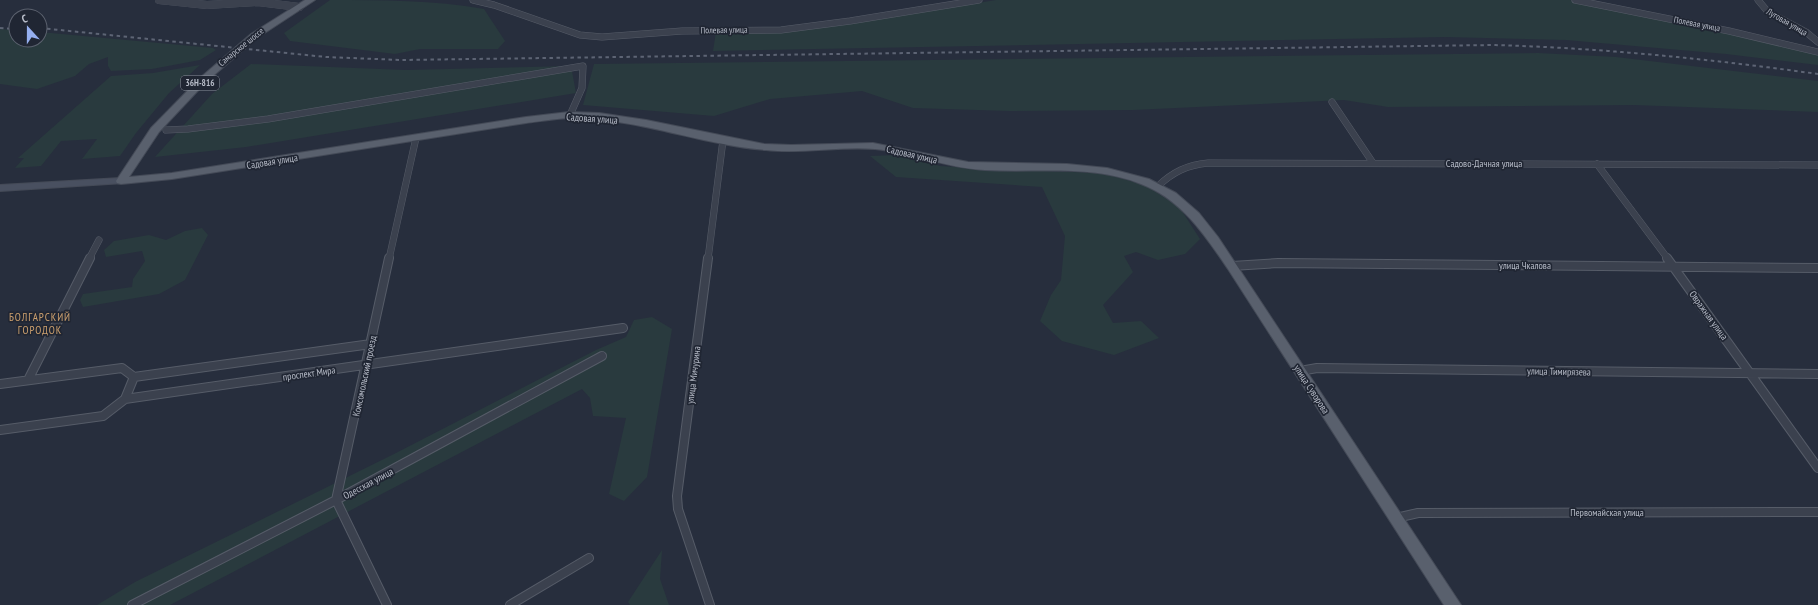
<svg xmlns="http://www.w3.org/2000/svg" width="1818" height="605" viewBox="0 0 1818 605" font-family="'PT Sans Narrow',sans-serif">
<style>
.green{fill:#293a3e}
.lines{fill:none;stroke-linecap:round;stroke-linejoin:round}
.minor-far1-casing{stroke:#565c68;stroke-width:7}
.minor-casing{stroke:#565c68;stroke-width:10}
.tertiary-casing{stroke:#565c68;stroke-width:8}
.secondary-casing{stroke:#444a57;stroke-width:2}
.primary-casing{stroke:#444a57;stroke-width:2}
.minor-far1{stroke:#3b414e;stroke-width:6}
.minor{stroke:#3b414e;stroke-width:8}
.tertiary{stroke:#3b414e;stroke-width:8}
.secondary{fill:#495060;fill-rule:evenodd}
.primary{fill:#59606d;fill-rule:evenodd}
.rail{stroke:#5d6474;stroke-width:2;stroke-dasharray:3.5 3.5;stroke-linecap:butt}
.labels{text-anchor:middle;stroke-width:3.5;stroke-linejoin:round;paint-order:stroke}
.far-street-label{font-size:9px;fill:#b7bcc8;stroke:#202633}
.shield{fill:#202633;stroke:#8a8f9b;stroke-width:1}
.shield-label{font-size:9px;font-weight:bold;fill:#b7bcc8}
.street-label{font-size:10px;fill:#b7bcc8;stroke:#202633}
.neighbourhood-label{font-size:11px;letter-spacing:1px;fill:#cca06e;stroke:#202633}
</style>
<rect width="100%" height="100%" fill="#272e3d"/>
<!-- green -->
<path class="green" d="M 330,0 C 381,0 434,0 484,9 L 505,41 L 498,49 L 420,49 L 395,54 L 290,41 L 284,33 Z
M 996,0 L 1570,0 L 1815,50 L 1818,54 L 1818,65 L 1726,54 L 1566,40 L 1445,37 L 713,51 L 716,32 L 779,33 L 910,14 Z
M 0,29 L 16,30 L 16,40 L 40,40 L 40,32 L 213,48 L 216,50 L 200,60 L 152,69 L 111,71 L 108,66 L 108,57 L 89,64 L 75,76 L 37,89 L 0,84 Z
M 1538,53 L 1616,57 L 1818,81 L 1818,112 L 1634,105 L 1388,107 L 1344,100 L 1133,110 L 1009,111 L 913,108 L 862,91 L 770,99 L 714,116 L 583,105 L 594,64 Z
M 251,64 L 406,70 L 571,66 L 576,93 L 246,147 L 155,157 L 212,94 Z
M 200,65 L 169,93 L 136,133 L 120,156 L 82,159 L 97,139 L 61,141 L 41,166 L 15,168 L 24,158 L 18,158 L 111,76 L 153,73 Z
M 898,155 L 940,166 L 988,169 L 1101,173 L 1146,185 L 1180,208 L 1200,239 L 1185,254 L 1158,260 L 1136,252 L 1124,256 L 1133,272 L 1103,305 L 1113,323 L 1141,321 L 1159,338 L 1114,355 L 1062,341 L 1040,321 L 1051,295 L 1061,280 L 1065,236 L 1042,187 L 896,177 L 870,156 Z
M 202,228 L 208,235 L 185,280 L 159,294 L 83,307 L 80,300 L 83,294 L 132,287 L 133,279 L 145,261 L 142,251 L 106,257 L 104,250 L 114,241 L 149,235 L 166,240 L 185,231 Z
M 652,317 L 672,329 L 647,477 L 624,501 L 609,494 L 626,418 L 593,416 L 590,398 L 582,389 L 170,605 L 97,605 L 135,582 L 394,454 L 596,350 L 626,337 L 634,320 Z
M 662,550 L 660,579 L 669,605 L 630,605 L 628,602 Z"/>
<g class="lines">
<!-- minor-far1 casing -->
<g class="minor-far1-casing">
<path id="minor-far1" d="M 473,0 L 494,5 L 580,35 L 602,37 L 682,31 L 781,30 L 850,21 L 979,0
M 1575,0 L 1729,31 L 1818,52
M 1758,0 L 1768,12 L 1806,32 L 1818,42
M 1332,102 L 1373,163
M 166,130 L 188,129 L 268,119 L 583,66 L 582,88 L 570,115
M 1597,164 L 1668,259
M 1158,186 C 1173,172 1187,165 1208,163 L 1818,165
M 89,259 L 99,240
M 389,259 L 416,138
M 708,259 L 723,140"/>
</g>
<!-- minor casing -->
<g class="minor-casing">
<path id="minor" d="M 708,258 L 677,496 L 678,509 L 710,605
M 1667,258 L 1818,468
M 1232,266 L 1278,263 L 1818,268
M 1300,371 L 1317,368 L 1818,374
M 28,380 L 90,258
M 0,384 L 122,368 L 134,377 L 371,344
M 125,399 L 134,377
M 0,430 L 103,416 L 125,399 L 623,328
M 1396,518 L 1418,513 L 1818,512
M 132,605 L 336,500 L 602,356
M 387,605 L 336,500 L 389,258
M 510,605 L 589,558"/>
</g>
<!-- tertiary casing -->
<g class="tertiary-casing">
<path id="tertiary" d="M 159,0 L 207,5 L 258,2 L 299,7"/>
</g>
<!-- secondary casing -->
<g class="secondary-casing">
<path id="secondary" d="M 121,178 L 124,179 L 125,181 L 124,183 L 0,191 L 0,185 Z"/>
</g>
<!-- primary casing -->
<g class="primary-casing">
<path id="primary" d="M 305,0 L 315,0 L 257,38 L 206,82 L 159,132 L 129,177 L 172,173 L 526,117 L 569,112 L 599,113 L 646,120 L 764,144 L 791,145 L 873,143 L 968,162 L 1067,164 L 1107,168 L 1149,179 L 1176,193 L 1199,213 L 1218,237 L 1461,605 L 1444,605 L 1228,269 C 1205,235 1181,199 1141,184 C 1092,164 1037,173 985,170 C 946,168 913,153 875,149 C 839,146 803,154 766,150 C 702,145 640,119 574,118 C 558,118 542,121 526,123 L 172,179 L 121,184 L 117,183 L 116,181 L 151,128 L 200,78 L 251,34 Z"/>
</g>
<!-- minor-far1 -->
<use href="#minor-far1" class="minor-far1"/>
<!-- minor -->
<use href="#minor" class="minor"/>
<!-- tertiary -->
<use href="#tertiary" class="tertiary"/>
<!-- secondary -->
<use href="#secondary" class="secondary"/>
<!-- primary -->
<use href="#primary" class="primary"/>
<!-- rail -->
<path class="rail" d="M 0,28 L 16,29
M 40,28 L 326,57 L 401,60 L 1493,45 C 1602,48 1710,59 1818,74"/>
</g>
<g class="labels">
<!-- far-street labels -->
<g class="far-street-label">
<text transform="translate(1787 22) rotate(30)" y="3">Луговая улица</text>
<text transform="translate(1697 24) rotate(11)" y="3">Полевая улица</text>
<text transform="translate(724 30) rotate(-1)" y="3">Полевая улица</text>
<text transform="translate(241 47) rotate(-39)" y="3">Самарское шоссе</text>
</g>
<!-- shield labels -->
<rect class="shield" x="181" y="76" width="38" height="14" rx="3"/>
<g class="shield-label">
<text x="200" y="86">36Н-816</text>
</g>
<!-- street labels -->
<g class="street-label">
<text transform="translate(592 118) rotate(4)" y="4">Садовая улица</text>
<text transform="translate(912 154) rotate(13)" y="4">Садовая улица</text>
<text transform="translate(272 161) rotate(-9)" y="4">Садовая улица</text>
<text x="1484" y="167">Садово-Дачная улица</text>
<text x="1525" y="269">улица Чкалова</text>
<text transform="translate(1709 315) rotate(54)" y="4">Овражная улица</text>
<text transform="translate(1559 371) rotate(1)" y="4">улица Тимирязева</text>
<text transform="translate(309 373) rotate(-8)" y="4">проспект Мира</text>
<text transform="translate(693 375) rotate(-83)" y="4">улица Мичурина</text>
<text transform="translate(364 376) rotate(-78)" y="4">Комсомольский проезд</text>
<text transform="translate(1312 389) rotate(57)" y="4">улица Суворова</text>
<text transform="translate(368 483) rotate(-28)" y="4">Одесская улица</text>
<text x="1607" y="516">Первомайская улица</text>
</g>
<!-- neighbourhood labels -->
<g class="neighbourhood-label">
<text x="40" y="321">БОЛГАРСКИЙ<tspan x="40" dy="13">ГОРОДОК</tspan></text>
</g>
</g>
<!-- north arrow -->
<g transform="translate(28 28) rotate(339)"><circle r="19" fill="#202633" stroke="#5c626f"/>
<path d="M0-3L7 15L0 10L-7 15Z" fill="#95afef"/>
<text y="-6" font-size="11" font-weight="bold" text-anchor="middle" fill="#b7bcc8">С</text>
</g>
</svg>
